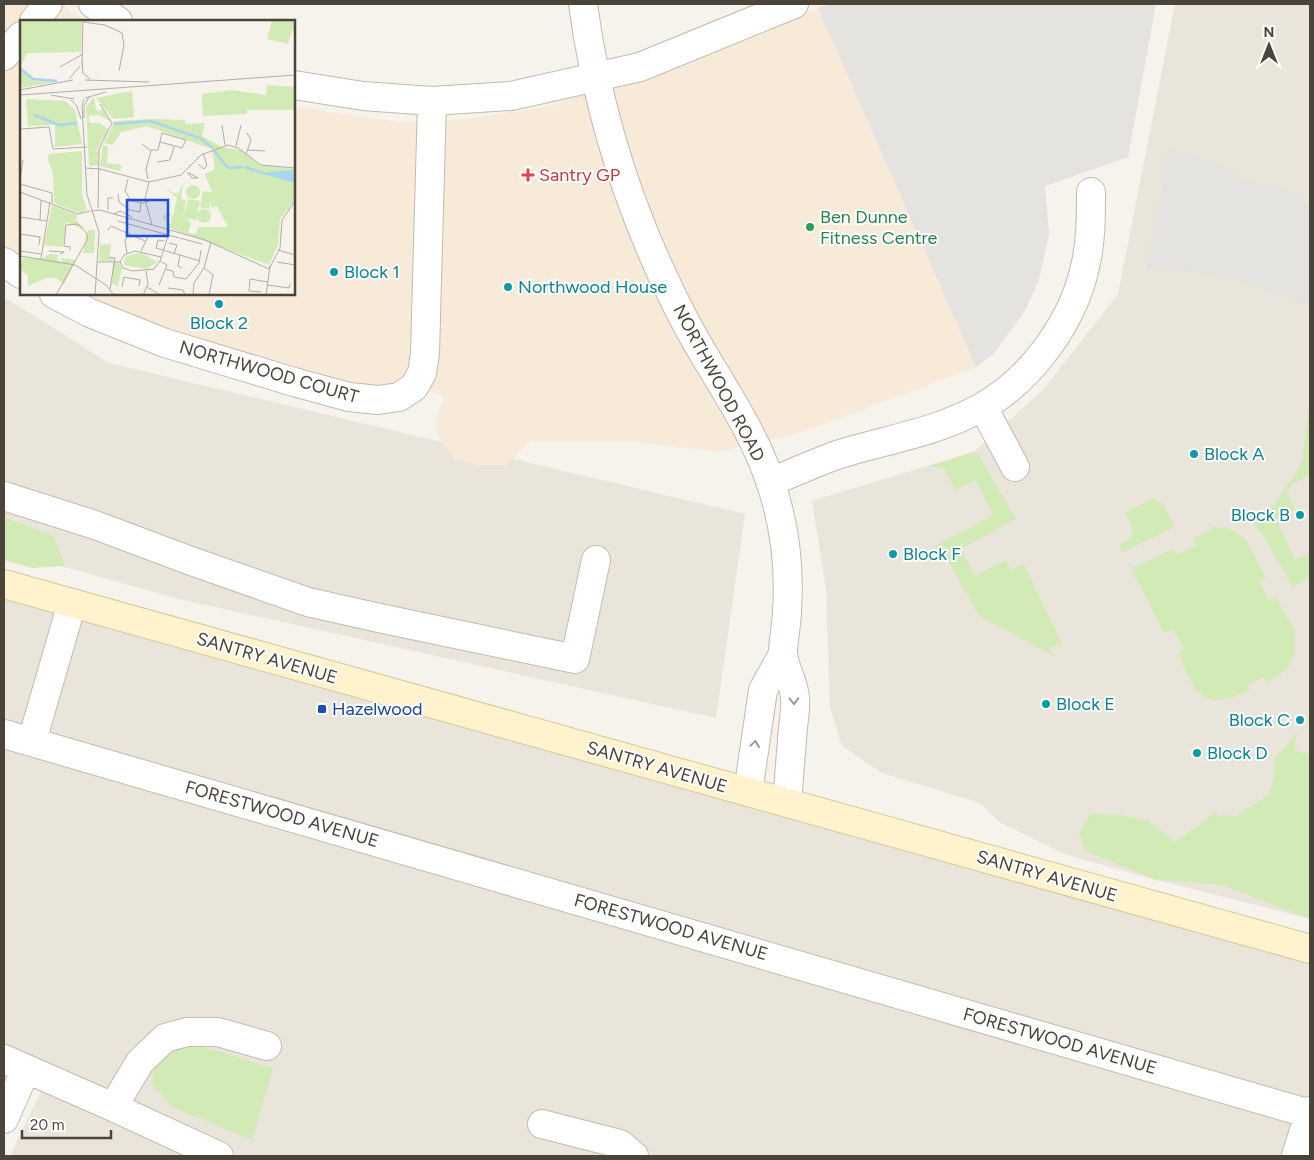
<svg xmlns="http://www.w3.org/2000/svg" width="1314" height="1160" viewBox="0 0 1314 1160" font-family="Figtree,sans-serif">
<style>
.residential{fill:#eae5da}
.commercial{fill:#f7ead8}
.green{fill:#d2eab5}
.parking{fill:#e5e3e0}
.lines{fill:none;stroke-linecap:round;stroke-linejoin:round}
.street-casing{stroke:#c2bbae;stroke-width:30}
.secondary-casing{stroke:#d6c79b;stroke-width:30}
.street{stroke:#fff;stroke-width:28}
.secondary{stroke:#fff3cd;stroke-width:28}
.oneway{stroke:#9c9892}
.health-dot{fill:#e0444e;stroke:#fff;stroke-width:2}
.leisure-dot{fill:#2e9e5b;stroke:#fff;stroke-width:2}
.culture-dot{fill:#0f9aa8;stroke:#fff;stroke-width:2}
.transit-dot{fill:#1a4fb4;stroke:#fff;stroke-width:2}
.labels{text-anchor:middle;stroke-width:4;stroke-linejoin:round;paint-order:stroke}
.health-label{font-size:18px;fill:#be3a42;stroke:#fff;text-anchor:start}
.leisure-label{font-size:18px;fill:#27864d;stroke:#fff;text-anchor:start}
.culture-label{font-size:18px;fill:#0d838f;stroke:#fff;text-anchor:start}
.street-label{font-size:18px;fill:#4b4439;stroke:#fff}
.transit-label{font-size:18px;fill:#164399;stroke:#fff;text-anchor:start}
.inset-river{fill:none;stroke:#a9d4f2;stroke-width:2.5}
.inset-road{fill:none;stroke:#b2ada4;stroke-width:1}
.view{fill:#1d4ed8;fill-opacity:0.15;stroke:#1d4ed8;stroke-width:2.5}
.inset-edge{fill:none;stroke:#4b4439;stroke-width:2.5}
</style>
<rect width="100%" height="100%" fill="#f6f3ec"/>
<!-- residential -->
<path class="residential" d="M 1175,4 L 1310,4 L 1310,919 L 1153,879 L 1064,854 L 999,822 L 980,803 L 882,773 L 842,746 L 830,707 L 826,589 L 812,501 L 973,452 L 1043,390 L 1118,294 Z
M 4,297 L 109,363 L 745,514 L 716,718 L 179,599 L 4,550 Z
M 4,585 L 1310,949 L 1310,1156 L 10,1156 L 53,1066 L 4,1046 Z"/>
<!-- commercial -->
<path class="commercial" d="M 4,4 L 63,4 L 82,21 L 21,21 L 21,274 L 4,262 Z
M 830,4 L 1156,4 L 1128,157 L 1045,186 L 1049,234 L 1039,279 L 1025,311 L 993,354 L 976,367 L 806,431 L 717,452 L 625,441 L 530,441 L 507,465 L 479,465 L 455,460 L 442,441 L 434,426 L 444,396 L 414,387 L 378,400 L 54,294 L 294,294 L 294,107 L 401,122 L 467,119 L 546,107 Z"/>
<!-- green -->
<path class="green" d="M 1310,408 L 1310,475 L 1292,484 L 1287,491 L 1295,510 L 1276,519 L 1295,560 L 1310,553 L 1310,577 L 1292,587 L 1265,538 L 1253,524 L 1272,508 L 1302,462 L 1309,409 Z
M 973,452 L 979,456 L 1016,519 L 961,549 L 975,576 L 1006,560 L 1011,570 L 1024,564 L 1062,644 L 1049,647 L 1054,656 L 979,616 L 947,559 L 949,552 L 932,548 L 993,515 L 976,480 L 955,490 L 944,469 L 929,466 Z
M 1155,497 L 1156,501 L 1163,504 L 1174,527 L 1123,552 L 1119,544 C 1140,539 1131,526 1125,513 Z
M 4,517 L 53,536 L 65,566 L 32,568 L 4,560 Z
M 1215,527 L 1231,529 L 1245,539 L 1266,578 L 1259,581 L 1269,600 L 1276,597 L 1295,632 L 1295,653 L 1289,667 L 1277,677 L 1267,682 L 1263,677 L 1247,685 L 1249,690 C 1235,697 1211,707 1198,692 C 1190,683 1183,664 1178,653 L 1184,649 L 1173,629 L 1164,633 L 1131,569 L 1173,549 L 1177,555 L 1197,545 L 1194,538 Z
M 1297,733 L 1294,750 L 1310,755 L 1310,919 L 1222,885 L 1153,879 L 1086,851 L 1079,834 L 1091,813 L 1121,815 L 1148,821 L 1175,842 L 1197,827 L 1217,810 L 1216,815 L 1236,816 L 1268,795 L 1274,778 L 1274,759 Z
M 187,1042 L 273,1068 L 252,1140 L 172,1107 L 152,1085 L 155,1062 Z"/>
<!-- parking -->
<path class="parking" d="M 830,4 L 1156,4 L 1128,157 L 1045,186 L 1049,234 L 1039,279 L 1025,311 L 993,354 L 976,367 L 818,8 Z
M 1168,149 L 1234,169 L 1232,178 L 1299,194 L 1300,203 L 1310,205 L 1310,307 L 1252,284 L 1225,277 L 1180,270 L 1146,268 Z"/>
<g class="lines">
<!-- street casing -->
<g class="street-casing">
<path id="street" d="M 93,4 L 118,21
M 583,4 C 598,116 634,225 687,325 C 715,377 751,424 770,481 C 785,524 790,566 787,611 C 787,624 783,639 783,653 C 784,668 794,682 795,698 C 796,707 794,718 793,727 C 791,753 789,778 787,803
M 34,21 L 48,4
M 4,56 L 21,36
M 294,85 L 363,96 L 432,101 L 511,96 L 640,67 L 794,4
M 4,262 L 21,274
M 54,294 L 90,313 L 165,343 L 294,382 L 349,397 L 378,400 L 399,397 L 414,387 L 422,373 L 425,353 L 432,101
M 983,407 L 1015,467
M 771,482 C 792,473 813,464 834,456 C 883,440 936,433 982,407 C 1031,380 1073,322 1085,267 C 1091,243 1091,217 1091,192
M 4,496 L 95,525 L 191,561 L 308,602 L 379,618 L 575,659 L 596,560
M 4,734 L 1310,1114
M 32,741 L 72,603
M 748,792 L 763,690 L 783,654
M 4,1059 L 113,1107 L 219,1156
M 113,1107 L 140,1062 L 165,1038 L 187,1032 L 218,1032 L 267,1046
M 4,1119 L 26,1069
M 542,1124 L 620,1144 L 634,1156
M 1296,1156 L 1310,1111"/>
</g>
<!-- secondary casing -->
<g class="secondary-casing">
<path id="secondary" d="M 4,584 L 1310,949"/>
</g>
<!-- street -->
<use href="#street" class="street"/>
<!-- secondary -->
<use href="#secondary" class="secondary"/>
</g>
<!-- one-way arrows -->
<defs><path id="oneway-chevron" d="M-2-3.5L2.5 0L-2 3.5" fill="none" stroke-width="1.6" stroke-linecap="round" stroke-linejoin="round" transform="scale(1.25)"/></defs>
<g class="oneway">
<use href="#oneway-chevron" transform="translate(794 701) rotate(89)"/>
<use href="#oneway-chevron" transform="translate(755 744) rotate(-82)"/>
</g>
<!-- markers -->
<path class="health-dot" d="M525.5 167.5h5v5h5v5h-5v5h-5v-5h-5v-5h5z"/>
<circle class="leisure-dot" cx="810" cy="227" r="5"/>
<g class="culture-dot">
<circle cx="334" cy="272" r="5"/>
<circle cx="508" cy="287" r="5"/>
<circle cx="219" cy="304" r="5"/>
<circle cx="1194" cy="454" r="5"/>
<circle cx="1300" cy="515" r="5"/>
<circle cx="893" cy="554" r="5"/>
<circle cx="1046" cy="704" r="5"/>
<circle cx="1300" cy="720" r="5"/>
<circle cx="1197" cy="753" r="5"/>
</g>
<rect class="transit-dot" x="317" y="704" width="10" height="10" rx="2.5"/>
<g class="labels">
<!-- health labels -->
<g class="health-label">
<text x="539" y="181">Santry GP</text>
</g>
<!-- leisure labels -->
<g class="leisure-label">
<text x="820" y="223">Ben Dunne<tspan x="820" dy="21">Fitness Centre</tspan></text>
</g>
<!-- culture labels -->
<g class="culture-label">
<text x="344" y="278">Block 1</text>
<text x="518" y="293">Northwood House</text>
<text x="219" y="329" text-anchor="middle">Block 2</text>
<text x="1204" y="460">Block A</text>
<text x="1290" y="521" text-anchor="end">Block B</text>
<text x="903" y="560">Block F</text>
<text x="1056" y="710">Block E</text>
<text x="1290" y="726" text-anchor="end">Block C</text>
<text x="1207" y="759">Block D</text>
</g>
<!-- street labels -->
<g class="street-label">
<text transform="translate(269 372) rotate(16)" y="6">NORTHWOOD COURT</text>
<text transform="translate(719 383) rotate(62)" y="6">NORTHWOOD ROAD</text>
<text transform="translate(267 658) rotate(16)" y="6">SANTRY AVENUE</text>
<text transform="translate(657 767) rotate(16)" y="6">SANTRY AVENUE</text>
<text transform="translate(282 814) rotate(16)" y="6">FORESTWOOD AVENUE</text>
<text transform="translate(1047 876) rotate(16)" y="6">SANTRY AVENUE</text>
<text transform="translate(671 927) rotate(16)" y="6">FORESTWOOD AVENUE</text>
<text transform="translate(1060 1041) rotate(16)" y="6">FORESTWOOD AVENUE</text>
</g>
<!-- transit labels -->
<g class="transit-label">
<text x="332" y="715">Hazelwood</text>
</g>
</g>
<!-- overview -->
<g transform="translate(20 20)">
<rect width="275" height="275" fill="#f6f3ec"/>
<path d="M 0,0 L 62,0 L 61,32 L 7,33 L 0,48 ZM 252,0 L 275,0 L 275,12 L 272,10 L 268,24 L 247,19 ZM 0,49 L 14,61 L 37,62 L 0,68 ZM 247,65 L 275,67 L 275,90 L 227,90 L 227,94 L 183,96 L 182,74 L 212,70 L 246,75 ZM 112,71 L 114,97 L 93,99 L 76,78 ZM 74,77 L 76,89 L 78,92 L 82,89 L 91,102 L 79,95 L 69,96 L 70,103 L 80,103 L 89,110 L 82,120 L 79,119 L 82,121 L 75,132 L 78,131 L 78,145 L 72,146 L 69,145 L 66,87 ZM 6,79 L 45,81 L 55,90 L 62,124 L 35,127 L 35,105 L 8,106 ZM 131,99 L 165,100 L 166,104 L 185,103 L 182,116 L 202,127 L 221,130 L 240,145 L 275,149 L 275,180 L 260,199 L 258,225 L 249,245 L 144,206 L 151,203 L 152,197 L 148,195 L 146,202 L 142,196 L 148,193 L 153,196 L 157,178 L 143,166 L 155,174 L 157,171 L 157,176 L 163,163 L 161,179 L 166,180 L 163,198 L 168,179 L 180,181 L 176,200 L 166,198 L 171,203 L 168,213 L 176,214 L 178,207 L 208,207 L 197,186 L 191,188 L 191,180 L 189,189 L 180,187 L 183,171 L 192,172 L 185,154 L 195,149 L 192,129 L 127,106 L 101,112 L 93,125 L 84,123 L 95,101 ZM 83,125 L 88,126 L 87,143 L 102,145 L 100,151 L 80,146 ZM 62,131 L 62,175 L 67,190 L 60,193 L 34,183 L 33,154 L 28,140 L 29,134 ZM166 172a7 7 0 1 1 14 0a7 7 0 1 1-14 0ZM 32,185 L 57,195 L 56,201 L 66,210 L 46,202 L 43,227 L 24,225 ZM177 196a7 7 0 1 1 14 0a7 7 0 1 1-14 0ZM 68,210 L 75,210 L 74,233 L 63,233 ZM 80,220 L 81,225 L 91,224 L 89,237 L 93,238 L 93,241 L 79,241 ZM 118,233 L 122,233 L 137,242 L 127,249 L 104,245 L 105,237 ZM 29,234 L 39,235 L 37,240 L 43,242 L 40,238 L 56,240 L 44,264 L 36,258 L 26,258 L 8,266 L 8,255 L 0,250 L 3,238 L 22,239 ZM 93,243 L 99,243 L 102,248 L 98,266 L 92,264 Z" fill="#d2eab5"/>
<path d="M 273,150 L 275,161 L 271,162 L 240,153 Z" fill="#a9d4f2"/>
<path class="inset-river" d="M 0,48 L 13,59 L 37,61M 14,95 L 39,105 L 57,103M 93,104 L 131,101 L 180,118 L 193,128M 194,131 L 208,148 L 223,147M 225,147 L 243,153"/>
<path class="inset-road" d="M 63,2 L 85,5 L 102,13 L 104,25 L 99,51M 62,42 L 63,53 L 70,59M 62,45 L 63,0M 40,47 L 63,34M 49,59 L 60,46M 65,60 L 129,62M 0,70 L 53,60M 0,75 L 275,55M 31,75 L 54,79M 65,78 L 86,72M 64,79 L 62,86 L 67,175 L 79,212 L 75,275M 51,80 L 57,86 L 61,99M 64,98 L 64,86 L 69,77M 202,105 L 205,125M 0,109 L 29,107 L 33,129 L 67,127M 122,124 L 131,131 L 126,149 L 128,159M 216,126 L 221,105M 131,130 L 138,130 L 142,113 L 166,120 L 162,128 L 140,122M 228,130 L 245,131M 226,134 L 231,120 L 227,113M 137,142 L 150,140 L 154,127M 178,144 L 184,149 L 187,145 L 183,133M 65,148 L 81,149M 80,149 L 129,162 L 161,155 L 181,135 L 208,125 L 218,128 L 241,145 L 275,148M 167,152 L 172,158 L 178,158 L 169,153M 0,159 L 3,140M 108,159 L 105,171 L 111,181 L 123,183 L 135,179M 129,162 L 125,179 L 132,205M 0,164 L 32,173 L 32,183M 0,172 L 58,194 L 70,191M 98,174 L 99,182 L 110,190 L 120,192 L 121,183M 78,188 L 79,129 L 92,103 L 80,84M 88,190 L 88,178 L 93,178M 71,191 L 80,190 L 185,220 L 249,249M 94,194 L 100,191 L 112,197M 0,197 L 27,201M 20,200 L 21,180M 98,201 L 159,218M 88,210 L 91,206 L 125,221M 0,214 L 20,217 L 19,225M 160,218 L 182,224M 144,221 L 138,220 L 136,228 L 180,241M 149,223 L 157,225 L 154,234M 258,230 L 275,235M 0,231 L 21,234M 29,231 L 44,232 L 40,234M 121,231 L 128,217 L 124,215M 107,233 L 105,221 L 108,213M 160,235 L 158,246 L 162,248M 0,236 L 55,245 L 86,265 L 94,275M 89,237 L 95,238 L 90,269M 21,239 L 30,182M 77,242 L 100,242 L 104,235 L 115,231 L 141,237M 100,242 L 103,248 L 112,251 L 134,249 L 140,241 L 150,210M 257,242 L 275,245M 184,248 L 193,255 L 189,275M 145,249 L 153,251 L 154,257 L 166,259 L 179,243 L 181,230M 249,249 L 260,228 L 262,200 L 275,181M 139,265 L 147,245 L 140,241M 247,265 L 269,268 L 270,264M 102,267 L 104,257 L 120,260 L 119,266M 127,267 L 140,275M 148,268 L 163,270 L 165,275M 241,272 L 229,271 L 230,259 L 248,262M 36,275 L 67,220 L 67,214 L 58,204 L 46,205 L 44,226 L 50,227 L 50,230M 123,275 L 128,264 L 126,251M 173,275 L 174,263 L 184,248 L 191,222M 246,275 L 250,246"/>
<path class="view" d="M 107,180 L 148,180 L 148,216 L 107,216 Z"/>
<rect width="275" height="275" class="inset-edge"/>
</g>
<!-- border -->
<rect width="1314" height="1160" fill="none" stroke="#4b4439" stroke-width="10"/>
<!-- north arrow -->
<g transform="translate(1269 45)" stroke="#ffffff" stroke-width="4" paint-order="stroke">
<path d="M0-4L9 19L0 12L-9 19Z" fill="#4b4439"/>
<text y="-8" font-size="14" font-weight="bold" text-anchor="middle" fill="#4b4439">N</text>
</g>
<!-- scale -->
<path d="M22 1130v8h89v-8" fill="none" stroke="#4b4439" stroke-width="2.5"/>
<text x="30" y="1130" font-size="15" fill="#4b4439" stroke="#ffffff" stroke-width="4" paint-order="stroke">20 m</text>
</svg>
